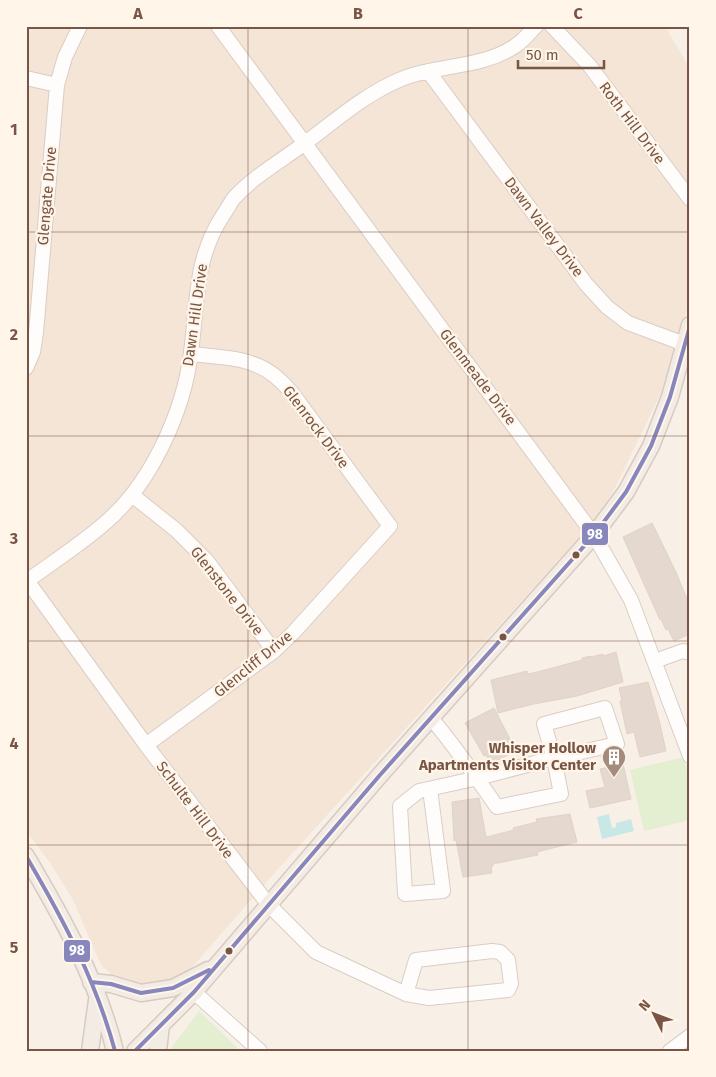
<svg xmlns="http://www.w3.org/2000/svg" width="716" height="1077" viewBox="0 0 716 1077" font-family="'Fira Sans',sans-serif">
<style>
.residential{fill:#f4e5d7}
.green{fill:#e4eed0}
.water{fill:#c8e8e8}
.building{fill:#e4d8cf;stroke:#e1d2c9}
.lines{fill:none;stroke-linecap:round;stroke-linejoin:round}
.minor-casing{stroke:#d9cdc5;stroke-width:16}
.major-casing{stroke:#d7cac3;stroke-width:19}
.minor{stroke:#fefdfb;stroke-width:14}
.major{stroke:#f2ece4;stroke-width:16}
.bus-1-casing{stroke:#fff5e9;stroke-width:8}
.bus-1{stroke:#8786bd;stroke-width:4}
.grid{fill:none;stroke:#785545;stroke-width:1;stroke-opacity:0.55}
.bus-dot{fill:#785545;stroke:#fff5e9;stroke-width:2}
.labels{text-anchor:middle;stroke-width:4.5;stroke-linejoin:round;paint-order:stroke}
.street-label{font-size:15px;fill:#785545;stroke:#fff5e9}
.poi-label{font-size:15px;font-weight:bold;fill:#785545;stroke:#fff5e9;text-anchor:end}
.line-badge{stroke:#fff5e9;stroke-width:2}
.badge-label{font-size:14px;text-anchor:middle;font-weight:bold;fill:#fff}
.neatline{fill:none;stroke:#785545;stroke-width:2}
.grid-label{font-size:16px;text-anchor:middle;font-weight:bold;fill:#785545}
</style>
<rect width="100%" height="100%" fill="#f8f0e7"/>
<!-- residential -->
<path class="residential" d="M 26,26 L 665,26 L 690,69 L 690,301 L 661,393 L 616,486 L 597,518 L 279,868 L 195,964 L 179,980 L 160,986 L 127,984 L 113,976 L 101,965 L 73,900 L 51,864 L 26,831 Z"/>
<!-- green -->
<path class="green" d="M 684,757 L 690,782 L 690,820 L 644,831 L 630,770 Z
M 199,1011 L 241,1051 L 169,1051 Z"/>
<!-- water -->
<path class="water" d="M 609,814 L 612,828 L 616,827 L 616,823 L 631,819 L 634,831 L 602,839 L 597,817 Z"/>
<!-- building -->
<path class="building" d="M 652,523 L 675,570 L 690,606 L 690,634 L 674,641 L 668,629 L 666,630 L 661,619 L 660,620 L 623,537 Z
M 616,652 L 623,682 L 577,696 L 534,704 L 498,713 L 491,680 L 527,671 L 528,674 L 541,671 L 582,660 L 582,658 L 591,656 L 591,657 L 603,654 L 603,656 Z
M 648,682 L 659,720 L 666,751 L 640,757 L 634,732 L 627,734 L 620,701 L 622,701 L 619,688 Z
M 494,708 L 510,739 L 508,740 L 513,752 L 491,764 L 486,755 L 484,756 L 465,723 Z
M 623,764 L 631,799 L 590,808 L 586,791 L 605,787 L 600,769 Z
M 479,798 L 486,837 L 514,830 L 513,828 L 537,822 L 536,819 L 570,814 L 577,842 L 537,852 L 538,855 L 493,864 L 493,866 L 491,866 L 492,873 L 463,877 L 456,840 L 454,841 L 452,802 Z"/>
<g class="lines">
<!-- minor casing -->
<g class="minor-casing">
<path id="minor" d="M 218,26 L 594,535 L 631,600 L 690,756
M 552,26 L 589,65 L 690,199
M 428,71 L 586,284 L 607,307 L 628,323 L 690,346
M 26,78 L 57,85
M 26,368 L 33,352 L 36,333 L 57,85 L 65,57 L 80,26
M 132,495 L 176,530 L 207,561 L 274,651
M 26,579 L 146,745 L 268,904 L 316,952 L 406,994 L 429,998 L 508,990 L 511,984 L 508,960 L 500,952 L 492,951 L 416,960 L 406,994
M 27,581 C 53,562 81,544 105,523 C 151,484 184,411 191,352 C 198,301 194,260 223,215 C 227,210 230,203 234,198 C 254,176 281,161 305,143 C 335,121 364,95 399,80 C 436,64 481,69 515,46 C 523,41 529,33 536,26
M 655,661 L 683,651 L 690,653
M 146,745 L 274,651 L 293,633 L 390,526 L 292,393 C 287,387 281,381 275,376 C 252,357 220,357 191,354
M 430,789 L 443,891 L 405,894 L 400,806 L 419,791 L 478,778 L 554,758 L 544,724 L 605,708 L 617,744 L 554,758 L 561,794 L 497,807 C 476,777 455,746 431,718
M 194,992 L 260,1051
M 670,1051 L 690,1036"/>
</g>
<!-- major casing -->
<g class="major-casing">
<path id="major" d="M 26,856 C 62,917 98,981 115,1051
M 91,982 L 111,984 L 141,993 L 173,988 L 208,970
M 90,1051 L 97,1000
M 135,1051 L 194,992 L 380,775 L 594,535 L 626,492 L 651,446 L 670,397 L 690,325
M 158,1051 L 161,1025"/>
</g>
<!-- minor -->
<use href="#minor" class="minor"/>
<!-- major -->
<use href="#major" class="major"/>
<!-- bus-1 casing -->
<g class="bus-1-casing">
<path id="bus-1" d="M 26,856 C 63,919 96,981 115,1051
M 91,982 L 111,984 L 141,993 L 173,988 L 209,970
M 135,1051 L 194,992 L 380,775 L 594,535 L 626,492 L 651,446 L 670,397 L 690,326"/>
</g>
<!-- bus-1 -->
<use href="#bus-1" class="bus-1"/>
</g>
<!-- grid -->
<path class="grid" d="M 248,26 L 248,1051M 468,26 L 468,1051M 26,232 L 690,232M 26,436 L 690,436M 26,641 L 690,641M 26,845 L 690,845"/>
<!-- icons -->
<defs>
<g id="building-pin" transform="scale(1.25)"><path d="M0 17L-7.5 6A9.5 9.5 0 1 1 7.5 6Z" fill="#a58b7e" stroke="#fff5e9"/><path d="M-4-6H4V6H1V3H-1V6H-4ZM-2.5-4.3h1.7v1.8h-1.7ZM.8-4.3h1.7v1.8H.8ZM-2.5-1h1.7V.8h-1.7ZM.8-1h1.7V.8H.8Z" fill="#fff"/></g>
</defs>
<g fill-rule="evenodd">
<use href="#building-pin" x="614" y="757"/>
</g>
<!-- markers -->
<g class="bus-dot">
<circle cx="576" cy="555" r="4.5"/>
<circle cx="503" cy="637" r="4.5"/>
<circle cx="229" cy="951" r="4.5"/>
</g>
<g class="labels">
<!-- street labels -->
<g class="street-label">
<text transform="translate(632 123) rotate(53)" y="5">Roth Hill Drive</text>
<text transform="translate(47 196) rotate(-85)" y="5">Glengate Drive</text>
<text transform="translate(544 227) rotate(53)" y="5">Dawn Valley Drive</text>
<text transform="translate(195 315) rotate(-82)" y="5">Dawn Hill Drive</text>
<text transform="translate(478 377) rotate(53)" y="5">Glenmeade Drive</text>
<text transform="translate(316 427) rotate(53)" y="5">Glenrock Drive</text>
<text transform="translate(227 591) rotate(52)" y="5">Glenstone Drive</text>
<text transform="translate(253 664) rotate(-39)" y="5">Glencliff Drive</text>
<text transform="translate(195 810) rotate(53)" y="5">Schulte Hill Drive</text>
</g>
<!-- poi labels -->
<g class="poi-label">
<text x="596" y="753">Whisper Hollow<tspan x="596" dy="17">Apartments Visitor Center</tspan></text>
</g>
</g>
<g class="line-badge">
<rect x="581" y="522" width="28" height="24" rx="5" fill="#8786bd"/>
<rect x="63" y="939" width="28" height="24" rx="5" fill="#8786bd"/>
</g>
<g class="badge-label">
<text x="595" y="539">98</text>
<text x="77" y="955">98</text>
</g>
<!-- border -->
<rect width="716" height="1077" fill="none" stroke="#fff5e9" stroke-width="55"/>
<!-- north arrow -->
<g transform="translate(654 1014) rotate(312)" stroke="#fff5e9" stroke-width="4" paint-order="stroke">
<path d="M0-4L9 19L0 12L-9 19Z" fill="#785545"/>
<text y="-8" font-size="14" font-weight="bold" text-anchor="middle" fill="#785545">N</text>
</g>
<!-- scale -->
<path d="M518 60v8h86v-8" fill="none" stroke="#785545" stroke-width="2.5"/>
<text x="526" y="60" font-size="15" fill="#785545" stroke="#fff5e9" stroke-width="4" paint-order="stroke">50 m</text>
<rect x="28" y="28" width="660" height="1022" class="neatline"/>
<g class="grid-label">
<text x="138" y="19">A</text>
<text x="358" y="19">B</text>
<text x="578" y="19">C</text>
<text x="14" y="135">1</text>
<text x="14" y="340">2</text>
<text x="14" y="544">3</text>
<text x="14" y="749">4</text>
<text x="14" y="953">5</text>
</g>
</svg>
